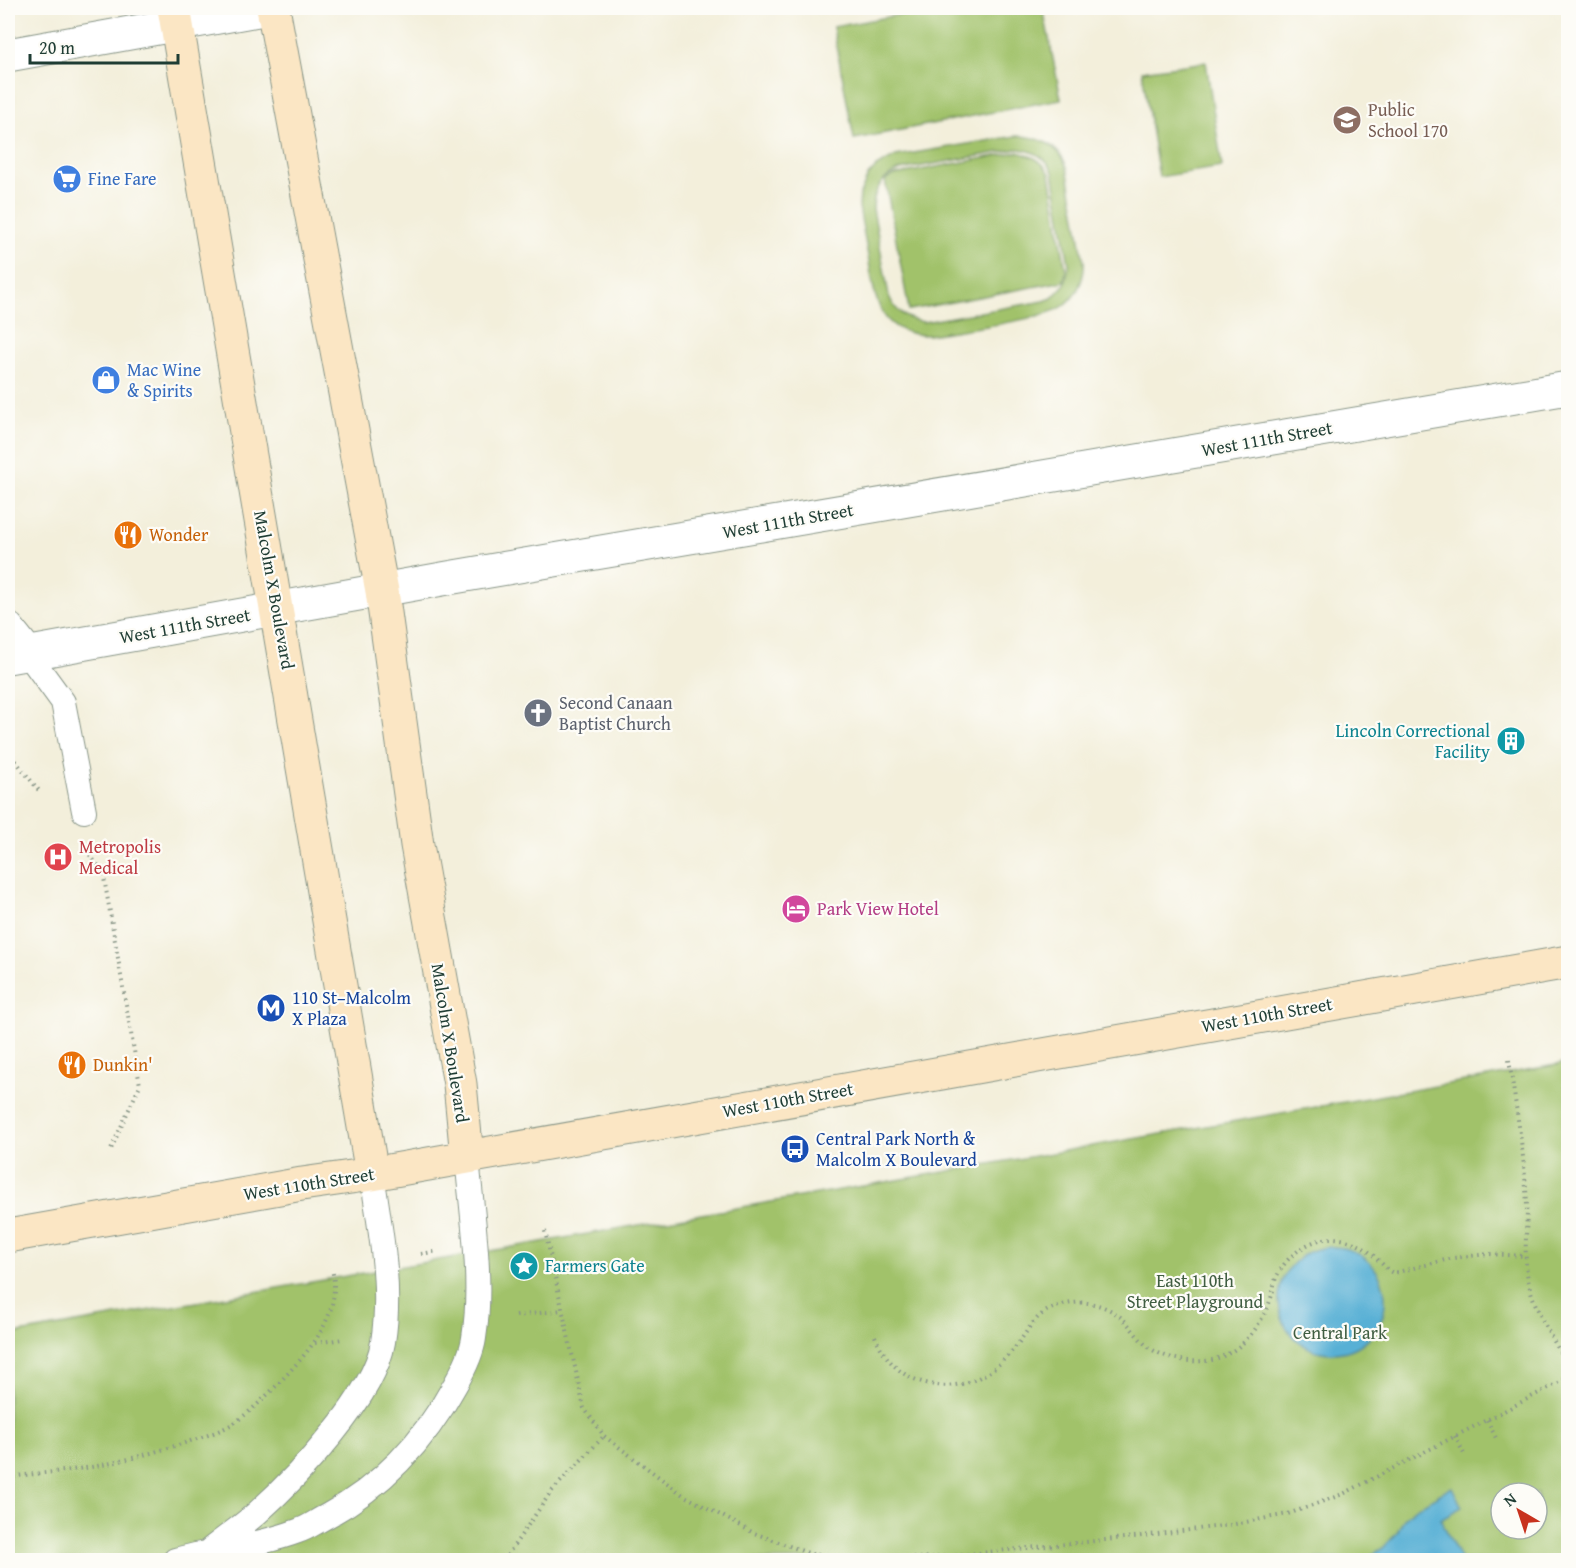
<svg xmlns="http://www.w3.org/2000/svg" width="1576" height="1568" viewBox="0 0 1576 1568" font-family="'Gentium Book Plus',serif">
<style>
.green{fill:#a1c26b;stroke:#608050;stroke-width:1.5;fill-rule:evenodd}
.water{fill:#58b0d5;stroke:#3c7684;stroke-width:1.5}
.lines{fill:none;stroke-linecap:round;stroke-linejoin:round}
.service-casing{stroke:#899688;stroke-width:26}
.minor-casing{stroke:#899688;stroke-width:35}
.tertiary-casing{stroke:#899688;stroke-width:35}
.secondary-casing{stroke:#899688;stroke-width:35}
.path{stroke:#899688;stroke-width:4;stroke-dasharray:1.5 4.5;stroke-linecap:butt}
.service{stroke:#fff;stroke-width:24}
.minor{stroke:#fff;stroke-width:33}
.tertiary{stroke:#fff;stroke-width:33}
.secondary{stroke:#fbe6c4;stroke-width:33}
.labels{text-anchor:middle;stroke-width:4.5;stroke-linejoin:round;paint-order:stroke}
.education-label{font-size:18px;fill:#785e54;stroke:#fdfcf7;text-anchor:start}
.shop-label{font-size:18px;fill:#366cbe;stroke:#fdfcf7;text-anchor:start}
.street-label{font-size:18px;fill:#1f3d34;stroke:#fdfcf7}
.food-label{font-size:18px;fill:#c56008;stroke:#fdfcf7;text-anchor:start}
.worship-label{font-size:18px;fill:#5b616d;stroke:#fdfcf7;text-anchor:start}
.culture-label{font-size:18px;fill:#0d838f;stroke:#fdfcf7;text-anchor:end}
.health-label{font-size:18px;fill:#be3a42;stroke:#fdfcf7;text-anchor:start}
.hotel-label{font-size:18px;fill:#b23c85;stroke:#fdfcf7;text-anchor:start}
.transit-label{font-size:18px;fill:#164399;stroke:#fdfcf7;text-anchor:start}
.park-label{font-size:18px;fill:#405e42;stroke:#fdfcf7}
</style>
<rect width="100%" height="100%" fill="#fdfcf7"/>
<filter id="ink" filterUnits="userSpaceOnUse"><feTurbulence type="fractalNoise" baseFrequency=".0167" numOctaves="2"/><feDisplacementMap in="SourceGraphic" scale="12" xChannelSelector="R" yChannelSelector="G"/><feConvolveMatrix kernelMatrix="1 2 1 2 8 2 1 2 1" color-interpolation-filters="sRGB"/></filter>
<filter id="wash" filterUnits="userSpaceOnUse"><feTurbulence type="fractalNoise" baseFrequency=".008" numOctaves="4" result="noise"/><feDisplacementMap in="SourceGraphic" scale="24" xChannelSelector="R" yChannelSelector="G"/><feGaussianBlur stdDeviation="1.35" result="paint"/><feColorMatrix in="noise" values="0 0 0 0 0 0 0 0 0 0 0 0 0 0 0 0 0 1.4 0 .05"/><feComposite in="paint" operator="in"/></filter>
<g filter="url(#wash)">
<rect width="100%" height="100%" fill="#f3efdb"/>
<!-- green -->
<path class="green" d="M 936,8 L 1043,8 L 1061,99 L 854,139 L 833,27 Z
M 1206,62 L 1222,167 L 1159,177 L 1142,71 Z
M 1016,136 C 1039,136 1059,145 1067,167 L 1084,262 C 1085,277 1078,294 1066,304 C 1049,320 956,330 929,335 C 880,335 875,301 869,262 C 866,244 862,225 859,207 L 860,194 L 868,176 L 876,167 L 896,156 ZM 1017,149 C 1033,150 1046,157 1053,172 L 1069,265 L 1065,284 L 1052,298 L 1044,301 L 924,322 C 907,320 895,312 889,296 L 873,209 C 873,190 882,177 900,170 Z
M 1017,152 C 1033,156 1042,160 1050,174 L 1066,271 L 1064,281 L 909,310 L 885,180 L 894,175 Z
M 1568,1063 L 1568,1560 L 8,1560 L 8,1335 ZM 1501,1493 L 1537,1493 L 1537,1529 L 1501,1529 Z"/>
<!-- water -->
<path class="water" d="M1279 1300a53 53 0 1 1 106 0a53 53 0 1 1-106 0Z
M 1452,1487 L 1462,1507 L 1440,1519 L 1461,1560 L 1134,1560 L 1365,1559 L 1383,1548 L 1397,1533 L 1404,1519 L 1414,1509 Z"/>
</g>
<g filter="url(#ink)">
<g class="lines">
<!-- service casing -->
<g class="service-casing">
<path id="service" d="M 28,654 L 63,702 L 84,811
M 210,1550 C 225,1538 242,1526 257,1513 C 297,1477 375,1396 383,1342 C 392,1286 380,1229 372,1174
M 175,1560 C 216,1549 258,1546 298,1531 C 308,1528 317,1521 327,1516 C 382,1486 425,1440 455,1385 C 463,1371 472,1354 474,1338 C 483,1281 472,1215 467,1157"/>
</g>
<!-- minor casing -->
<g class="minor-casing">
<path id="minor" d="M 8,55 L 269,8
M 8,657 L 448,578 L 1568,388"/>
</g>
<!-- tertiary casing -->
<g class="tertiary-casing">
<path id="tertiary" d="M 8,629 L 28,654"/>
</g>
<!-- secondary casing -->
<g class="secondary-casing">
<path id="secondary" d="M 174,8 L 372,1174
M 273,8 L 382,591 L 417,845 L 460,1084 L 467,1157
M 8,1236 L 302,1184 L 372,1174 L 1568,962"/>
</g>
<!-- path -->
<path class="path" d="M 8,751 L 40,792
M 86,850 L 103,872 L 140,1085 L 111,1149
M 1509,1060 C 1516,1108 1525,1157 1527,1206 C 1527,1232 1523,1258 1529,1284 C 1536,1314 1554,1340 1568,1367
M 545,1231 L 584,1408 L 604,1436 L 683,1495 L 754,1533 L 811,1554 L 863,1560 L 940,1557 L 1134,1537 L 1230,1525 L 1288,1514 L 1343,1494 L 1568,1378
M 421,1254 L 438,1251
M 516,1316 L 562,1310
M 875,1336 C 885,1360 901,1377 926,1383 C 964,1393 994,1374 1017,1345 C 1030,1328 1036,1312 1059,1306 C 1083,1298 1108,1304 1126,1322 C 1133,1330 1139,1339 1147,1346 C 1164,1359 1191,1364 1212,1360 C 1243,1352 1263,1324 1272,1295 C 1274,1288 1274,1280 1278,1274 C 1289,1252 1317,1234 1341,1239 C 1357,1242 1369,1250 1380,1262 C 1385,1266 1387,1271 1394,1273 L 1453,1258 L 1488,1254 L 1526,1256
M 315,1343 L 343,1339
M 1487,1420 L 1496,1438
M 1455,1436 L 1464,1454
M 8,1477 C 33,1474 59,1472 85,1468 C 117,1463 148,1454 178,1445 C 196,1439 218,1433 234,1423 C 259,1406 280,1382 300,1360 C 323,1333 340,1305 332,1269
M 504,1560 L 551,1492 L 604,1436"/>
<!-- service -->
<use href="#service" class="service"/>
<!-- minor -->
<use href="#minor" class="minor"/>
<!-- tertiary -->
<use href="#tertiary" class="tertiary"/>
<!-- secondary -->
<use href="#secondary" class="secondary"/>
</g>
</g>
<!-- icons -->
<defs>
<g id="school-disc" transform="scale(1.5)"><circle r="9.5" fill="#8d6e63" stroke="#fdfcf7"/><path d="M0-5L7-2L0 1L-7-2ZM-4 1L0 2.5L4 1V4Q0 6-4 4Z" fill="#fff"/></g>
<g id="supermarket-disc" transform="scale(1.5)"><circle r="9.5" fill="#3f7fe0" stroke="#fdfcf7"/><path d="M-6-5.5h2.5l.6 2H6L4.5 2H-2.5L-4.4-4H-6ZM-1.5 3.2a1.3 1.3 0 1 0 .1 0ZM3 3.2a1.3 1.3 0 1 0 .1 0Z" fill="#fff"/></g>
<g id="shop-disc" transform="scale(1.5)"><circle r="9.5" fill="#3f7fe0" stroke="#fdfcf7"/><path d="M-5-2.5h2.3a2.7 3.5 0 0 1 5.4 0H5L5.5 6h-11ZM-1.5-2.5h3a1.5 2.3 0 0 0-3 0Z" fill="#fff"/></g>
<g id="restaurant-disc" transform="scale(1.5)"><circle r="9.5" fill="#e8710a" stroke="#fdfcf7"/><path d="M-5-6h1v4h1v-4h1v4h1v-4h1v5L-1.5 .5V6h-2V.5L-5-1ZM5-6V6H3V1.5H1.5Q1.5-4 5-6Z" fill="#fff"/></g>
<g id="church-disc" transform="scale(1.5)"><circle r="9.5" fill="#6b7280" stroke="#fdfcf7"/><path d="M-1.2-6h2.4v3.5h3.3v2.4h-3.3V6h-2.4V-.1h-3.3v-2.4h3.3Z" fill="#fff"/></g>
<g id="building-disc" transform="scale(1.5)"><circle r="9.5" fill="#0f9aa8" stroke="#fdfcf7"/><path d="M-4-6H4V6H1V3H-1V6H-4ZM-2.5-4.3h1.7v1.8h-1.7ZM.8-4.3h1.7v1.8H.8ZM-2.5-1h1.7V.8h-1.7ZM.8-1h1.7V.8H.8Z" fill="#fff"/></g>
<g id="hospital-disc" transform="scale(1.5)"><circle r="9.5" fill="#e0444e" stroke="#fdfcf7"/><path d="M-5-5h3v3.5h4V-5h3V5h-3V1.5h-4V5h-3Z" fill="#fff"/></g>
<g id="hotel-disc" transform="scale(1.5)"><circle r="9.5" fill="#d1479c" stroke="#fdfcf7"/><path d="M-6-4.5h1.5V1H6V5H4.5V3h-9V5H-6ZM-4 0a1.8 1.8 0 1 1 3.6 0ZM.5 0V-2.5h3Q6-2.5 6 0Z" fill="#fff"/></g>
<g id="metro-disc" transform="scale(1.5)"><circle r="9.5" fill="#1a4fb4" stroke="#fdfcf7"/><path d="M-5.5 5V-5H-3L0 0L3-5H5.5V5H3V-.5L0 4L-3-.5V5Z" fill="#fff"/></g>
<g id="bus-disc" transform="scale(1.5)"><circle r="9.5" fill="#1a4fb4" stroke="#fdfcf7"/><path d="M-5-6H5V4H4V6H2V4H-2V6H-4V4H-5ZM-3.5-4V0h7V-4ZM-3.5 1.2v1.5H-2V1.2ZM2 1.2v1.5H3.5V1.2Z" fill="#fff"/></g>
<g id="sight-disc" transform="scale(1.5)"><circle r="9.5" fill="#0f9aa8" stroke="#fdfcf7"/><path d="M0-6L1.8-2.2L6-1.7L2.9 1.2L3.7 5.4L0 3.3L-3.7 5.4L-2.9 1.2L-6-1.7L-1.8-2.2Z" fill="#fff"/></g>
</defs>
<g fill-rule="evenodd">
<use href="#school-disc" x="1347" y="120"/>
<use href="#supermarket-disc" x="67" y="179"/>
<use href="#shop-disc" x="106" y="380"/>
<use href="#restaurant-disc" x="128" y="535"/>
<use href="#church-disc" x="538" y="713"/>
<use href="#building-disc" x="1511" y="741"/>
<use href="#hospital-disc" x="58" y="857"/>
<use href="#hotel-disc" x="796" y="909"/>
<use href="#metro-disc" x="271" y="1008"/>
<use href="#restaurant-disc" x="72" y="1065"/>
<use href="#bus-disc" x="795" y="1149"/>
<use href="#sight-disc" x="524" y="1266"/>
</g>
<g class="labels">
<!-- education labels -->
<g class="education-label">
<text x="1368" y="116">Public<tspan x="1368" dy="21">School 170</tspan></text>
</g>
<!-- shop labels -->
<g class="shop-label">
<text x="88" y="185">Fine Fare</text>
<text x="127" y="376">Mac Wine<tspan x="127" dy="21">&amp; Spirits</tspan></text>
</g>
<!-- street labels -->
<g class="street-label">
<text transform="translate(1267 439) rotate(-10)" y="6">West 111th Street</text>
<text transform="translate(788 521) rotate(-10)" y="6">West 111th Street</text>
<text transform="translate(274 590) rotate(80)" y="6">Malcolm X Boulevard</text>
<text transform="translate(185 626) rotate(-10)" y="6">West 111th Street</text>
<text transform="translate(1267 1015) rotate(-10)" y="6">West 110th Street</text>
<text transform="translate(450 1043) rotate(81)" y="6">Malcolm X Boulevard</text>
<text transform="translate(788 1100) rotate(-10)" y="6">West 110th Street</text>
<text transform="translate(309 1184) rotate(-9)" y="6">West 110th Street</text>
</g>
<!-- food labels -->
<g class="food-label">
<text x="149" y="541">Wonder</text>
<text x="93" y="1071">Dunkin'</text>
</g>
<!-- worship labels -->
<g class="worship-label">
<text x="559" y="709">Second Canaan<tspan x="559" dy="21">Baptist Church</tspan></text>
</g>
<!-- culture labels -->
<g class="culture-label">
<text x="1490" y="737">Lincoln Correctional<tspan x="1490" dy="21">Facility</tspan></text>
<text x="545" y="1272" text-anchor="start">Farmers Gate</text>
</g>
<!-- health labels -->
<g class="health-label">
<text x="79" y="853">Metropolis<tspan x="79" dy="21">Medical</tspan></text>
</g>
<!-- hotel labels -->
<g class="hotel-label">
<text x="817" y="915">Park View Hotel</text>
</g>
<!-- transit labels -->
<g class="transit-label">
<text x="292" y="1004">110 St–Malcolm<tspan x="292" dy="21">X Plaza</tspan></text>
<text x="816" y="1145">Central Park North &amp;<tspan x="816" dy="21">Malcolm X Boulevard</tspan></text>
</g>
<!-- park labels -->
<g class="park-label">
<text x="1195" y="1287">East 110th<tspan x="1195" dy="21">Street Playground</tspan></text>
<text x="1340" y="1339">Central Park</text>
</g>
</g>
<!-- margin -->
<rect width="1576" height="1568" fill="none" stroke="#fdfcf7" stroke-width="30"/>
<!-- north arrow -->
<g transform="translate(1519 1511) rotate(321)"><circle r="28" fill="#fdfcf7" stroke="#a4b0a9" stroke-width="1.5"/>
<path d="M0-4.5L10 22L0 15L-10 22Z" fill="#c8321e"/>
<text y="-9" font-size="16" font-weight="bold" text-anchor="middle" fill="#1f3d34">N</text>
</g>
<!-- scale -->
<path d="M30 54v9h148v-9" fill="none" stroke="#1f3d34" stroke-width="3"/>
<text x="39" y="54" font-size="18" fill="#1f3d34" stroke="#fdfcf7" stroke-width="4.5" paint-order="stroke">20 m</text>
</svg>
